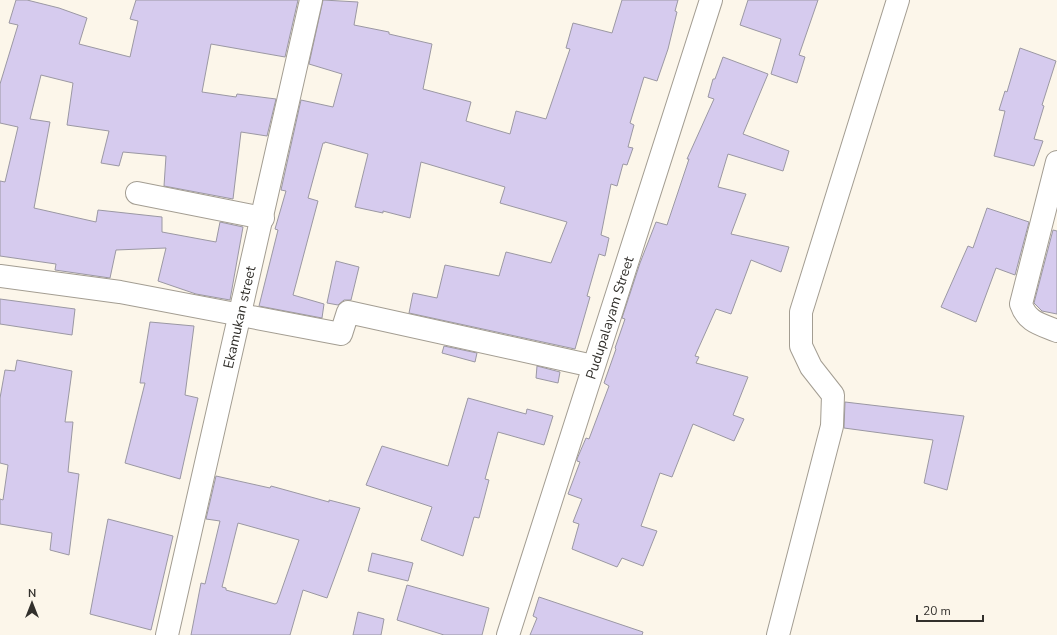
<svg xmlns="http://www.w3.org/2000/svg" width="1057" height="635" viewBox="0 0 1057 635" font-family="'Nunito Sans',sans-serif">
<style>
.building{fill:#d6cbee;stroke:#9b98a3;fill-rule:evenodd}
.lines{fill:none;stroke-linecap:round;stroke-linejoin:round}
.street-casing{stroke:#a39d92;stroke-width:24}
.street{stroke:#fff;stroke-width:22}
.labels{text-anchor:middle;stroke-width:4;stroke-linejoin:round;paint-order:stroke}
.street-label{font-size:14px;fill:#32302c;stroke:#fcf6ea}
</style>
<rect width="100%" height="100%" fill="#fcf6ea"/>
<!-- building -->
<path class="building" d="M 16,0 L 27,0 L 59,8 L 87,18 L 79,44 L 130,57 L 138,21 L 130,19 L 136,0 L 298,0 L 285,57 L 211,44 L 202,92 L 236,97 L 237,94 L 276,99 L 267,136 L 241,132 L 233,199 L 164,186 L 166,156 L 123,152 L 119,166 L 101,163 L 109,131 L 67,125 L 73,83 L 41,75 L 30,119 L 50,122 L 34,208 L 96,222 L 98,210 L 162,217 L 162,232 L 216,242 L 220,222 L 243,227 L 230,300 L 196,294 L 158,281 L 166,248 L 116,250 L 110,278 L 55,270 L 56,264 L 0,256 L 0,181 L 5,182 L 18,127 L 0,123 L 0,84 L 18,25 L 9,23 Z
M 323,0 L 358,2 L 354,25 L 389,32 L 389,34 L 432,44 L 423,89 L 471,102 L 466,121 L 510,134 L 516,111 L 546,119 L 570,49 L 566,48 L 573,23 L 612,33 L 622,0 L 678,0 L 675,11 L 677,12 L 668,49 L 657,81 L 644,77 L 630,123 L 634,125 L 628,147 L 633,148 L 627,165 L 623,164 L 617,186 L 611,184 L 601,235 L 609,238 L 605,256 L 599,254 L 587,296 L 590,297 L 575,349 L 409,313 L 413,293 L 437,298 L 445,265 L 499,276 L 506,252 L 551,263 L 567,222 L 500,203 L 505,187 L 421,162 L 410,218 L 383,211 L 383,213 L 355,207 L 368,154 L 325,142 L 325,143 L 323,143 L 308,198 L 318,201 L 293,295 L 324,304 L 322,318 L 259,306 L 278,230 L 275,229 L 286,191 L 281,190 L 301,100 L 333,107 L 342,74 L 309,64 Z
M 748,0 L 818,0 L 799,55 L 805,57 L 797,83 L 771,74 L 781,39 L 740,25 Z
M 1020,48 L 1056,61 L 1042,105 L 1044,106 L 1034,139 L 1043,141 L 1034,166 L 994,156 L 1005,111 L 999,110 L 1005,91 L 1007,92 Z
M 723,57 L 768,74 L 743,134 L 789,151 L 783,171 L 728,154 L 718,187 L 746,194 L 731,234 L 789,247 L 781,272 L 751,260 L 731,314 L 716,309 L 695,356 L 699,357 L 696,363 L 748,377 L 733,415 L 744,419 L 734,441 L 693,424 L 672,477 L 660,473 L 641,526 L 657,531 L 643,566 L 622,558 L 617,567 L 572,549 L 579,524 L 573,522 L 582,499 L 568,494 L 580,462 L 577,461 L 577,459 L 586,438 L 589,439 L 609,386 L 604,383 L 616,349 L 615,348 L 625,319 L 622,318 L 640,263 L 656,222 L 667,225 L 689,159 L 687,159 L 714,99 L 708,97 L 713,79 L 715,79 Z
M 987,208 L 1029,222 L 1015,275 L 996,268 L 976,322 L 941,307 L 968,246 L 973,248 Z
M 1053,230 L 1057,231 L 1057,314 L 1042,311 L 1034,303 Z
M 336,261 L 359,267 L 351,300 L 344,300 L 338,305 L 327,303 Z
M 0,299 L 75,309 L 72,335 L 0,324 Z
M 150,322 L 194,326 L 185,395 L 198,398 L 180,479 L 125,463 L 145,383 L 140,383 Z
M 444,346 L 477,353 L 475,362 L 442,353 Z
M 17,360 L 72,371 L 65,422 L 73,422 L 68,472 L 79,474 L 69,555 L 50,550 L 52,533 L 0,524 L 0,499 L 3,500 L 8,465 L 0,463 L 0,398 L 5,370 L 15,371 Z
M 537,366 L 560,372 L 558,383 L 536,378 Z
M 468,398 L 526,414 L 527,409 L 553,416 L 544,445 L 498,432 L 485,479 L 489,480 L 479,518 L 474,517 L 463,556 L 421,540 L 432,507 L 366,485 L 382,446 L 448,466 Z
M 845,402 L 964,416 L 947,490 L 924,483 L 933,440 L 844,428 Z
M 216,476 L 270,488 L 271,486 L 329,502 L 329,500 L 360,508 L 327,598 L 303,590 L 290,635 L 191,635 L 201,583 L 205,584 L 220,521 L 206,519 ZM 238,523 L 299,540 L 277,603 L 275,604 L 226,590 L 226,588 L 222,587 Z
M 108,519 L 173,536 L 151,630 L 90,614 Z
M 372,553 L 413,563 L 408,581 L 368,571 Z
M 407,585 L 489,608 L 482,635 L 444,635 L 397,620 Z
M 539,597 L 643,632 L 642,635 L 530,635 L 537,618 L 533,616 Z
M 358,612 L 384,619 L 381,635 L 353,635 Z"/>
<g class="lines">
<!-- street casing -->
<g class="street-casing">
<g id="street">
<path d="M 1057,162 L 1021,304 C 1027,322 1040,324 1057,331"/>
<path d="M 137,193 L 263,218"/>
<path d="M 0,276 L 120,292 L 341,334 L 348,312 L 593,366"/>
<path id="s1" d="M 167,635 L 311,0"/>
<path id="s2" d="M 508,635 L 711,0"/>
<path d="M 778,635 L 832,426 L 833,395 L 811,367 L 801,346 L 801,312 L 898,0"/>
</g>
</g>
<!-- street -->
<use href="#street" class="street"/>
</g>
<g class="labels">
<!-- street labels -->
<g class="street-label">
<text dy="5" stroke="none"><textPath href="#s2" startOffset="333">Pudupalayam Street</textPath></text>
<text dy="5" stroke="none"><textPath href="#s1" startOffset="326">Ekamukan street</textPath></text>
</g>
</g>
<!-- north arrow -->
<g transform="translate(32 603)" stroke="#fcf6ea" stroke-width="3" paint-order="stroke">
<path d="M0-3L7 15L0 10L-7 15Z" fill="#32302c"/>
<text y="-6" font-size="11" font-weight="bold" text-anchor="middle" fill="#32302c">N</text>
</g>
<!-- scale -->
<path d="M917 615v6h66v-6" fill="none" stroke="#32302c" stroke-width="2"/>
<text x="923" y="615" font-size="12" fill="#32302c" stroke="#fcf6ea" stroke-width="3" paint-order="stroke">20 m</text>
</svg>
